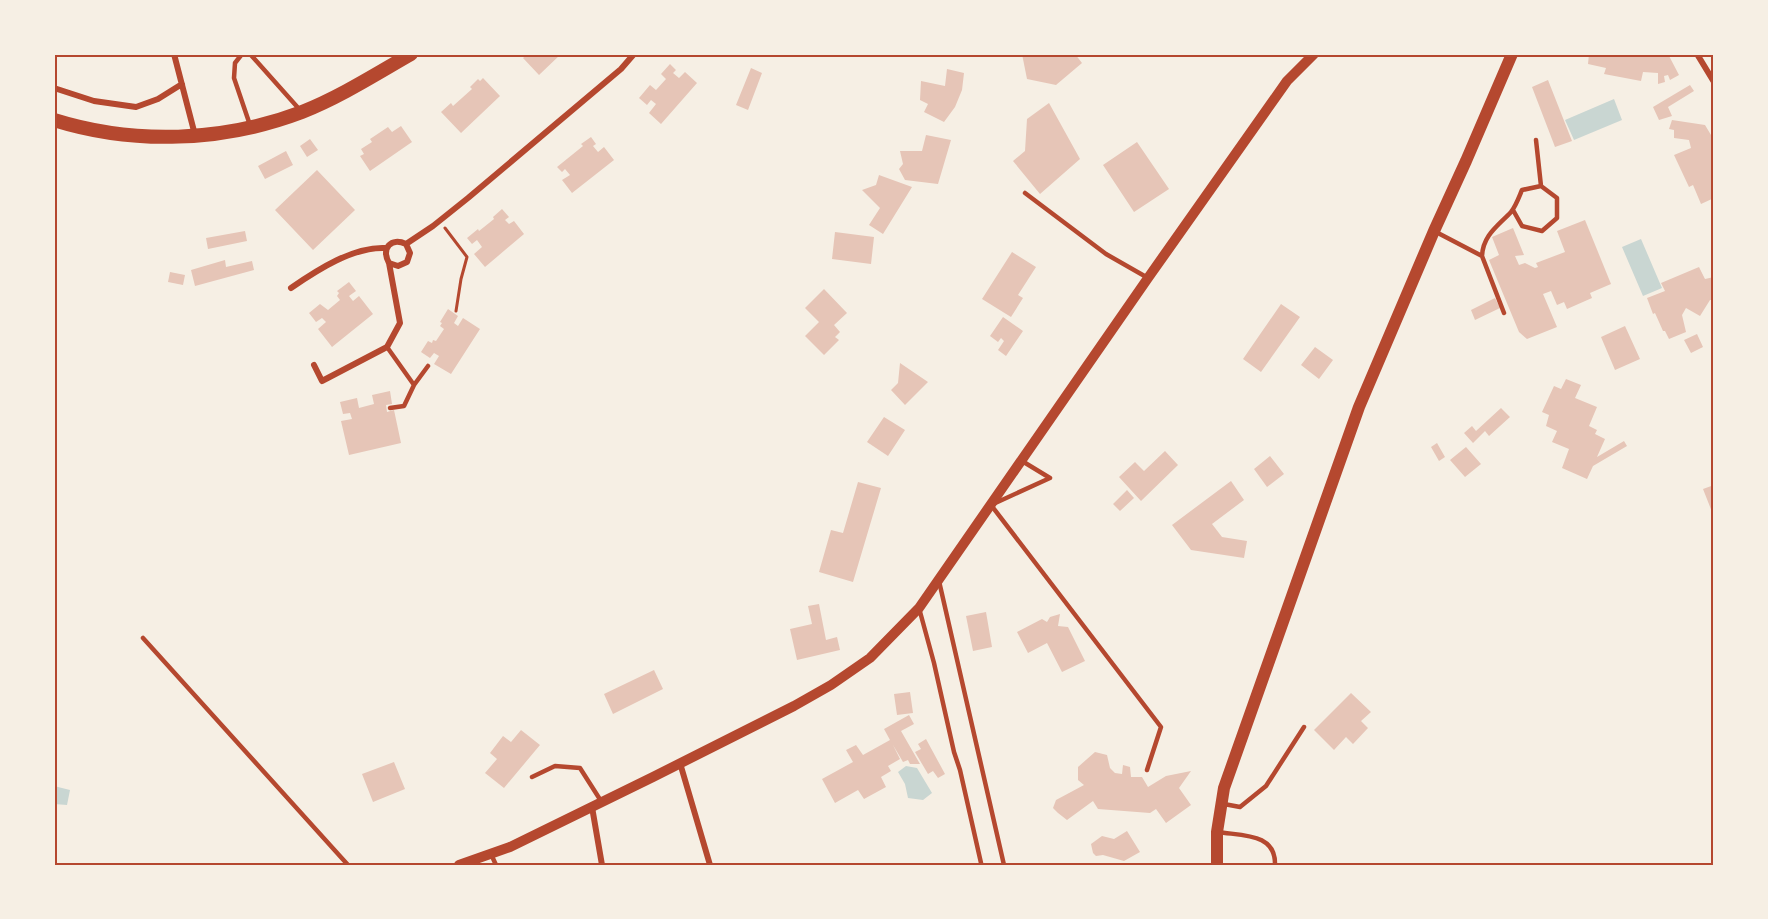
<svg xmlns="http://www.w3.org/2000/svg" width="1768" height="919" viewBox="0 0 1768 919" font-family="'Titillium Web',sans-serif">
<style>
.water{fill:#c9d6d2}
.building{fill:#e6c5b7}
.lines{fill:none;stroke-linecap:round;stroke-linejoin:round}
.path{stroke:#b5482f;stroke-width:3}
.service{stroke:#b5482f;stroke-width:4.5}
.minor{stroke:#b5482f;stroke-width:6}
.tertiary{stroke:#b5482f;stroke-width:10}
.secondary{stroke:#b5482f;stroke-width:12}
.primary{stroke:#b5482f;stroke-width:14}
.neatline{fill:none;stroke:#b5482f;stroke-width:2}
</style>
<rect width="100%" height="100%" fill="#f6efe4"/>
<!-- water -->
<path class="water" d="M 1614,99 L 1622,120 L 1574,140 L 1565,120 Z
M 1641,239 L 1662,288 L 1643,296 L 1622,247 Z
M 906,766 L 917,768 L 932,793 L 923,800 L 908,798 L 905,784 L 898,772 Z
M 54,786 L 70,790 L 67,805 L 54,804 Z"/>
<!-- building -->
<path class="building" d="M 528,54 L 561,54 L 539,75 L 523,58 Z
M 1022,54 L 1075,54 L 1082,63 L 1056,85 L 1027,79 Z
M 1589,54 L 1668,54 L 1679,75 L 1670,80 L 1668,75 L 1664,76 L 1665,82 L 1658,84 L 1658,73 L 1643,72 L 1641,81 L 1604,74 L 1606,68 L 1588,64 Z
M 670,64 L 676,70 L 673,73 L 679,78 L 685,72 L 697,83 L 661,124 L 649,113 L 656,104 L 651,100 L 647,105 L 639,98 L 650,85 L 656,90 L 666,79 L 661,74 Z
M 751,68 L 762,73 L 748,110 L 736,105 Z
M 947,69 L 964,73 L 962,90 L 955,107 L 944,122 L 924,112 L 928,104 L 920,100 L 921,81 L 945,86 Z
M 483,78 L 500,96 L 461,133 L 441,112 L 451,103 L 453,106 L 472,89 L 470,87 L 478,79 L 480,81 Z
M 1548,80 L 1572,141 L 1555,147 L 1532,87 Z
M 1690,85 L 1694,91 L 1668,107 L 1672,116 L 1659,120 L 1653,107 Z
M 1049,103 L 1080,159 L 1040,194 L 1013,161 L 1025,151 L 1027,119 Z
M 1672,120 L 1705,125 L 1714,140 L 1713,165 L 1714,165 L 1714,198 L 1701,204 L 1693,185 L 1689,187 L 1674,155 L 1691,148 L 1689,140 L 1674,138 L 1674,130 L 1669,129 Z
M 401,126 L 412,142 L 370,171 L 360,156 L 364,154 L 361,149 L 372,142 L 370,139 L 388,127 L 392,132 Z
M 926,135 L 951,140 L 938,184 L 905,180 L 899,169 L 903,164 L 900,151 L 922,151 Z
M 591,137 L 596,144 L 593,146 L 598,152 L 604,147 L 614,160 L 572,193 L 562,180 L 570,175 L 565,169 L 562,172 L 557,167 L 583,146 L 581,144 Z
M 310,139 L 318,150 L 307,157 L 300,146 Z
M 1137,142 L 1169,189 L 1134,212 L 1103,165 Z
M 286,151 L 293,165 L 265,179 L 258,166 Z
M 317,170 L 355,210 L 313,250 L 275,210 Z
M 879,175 L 912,187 L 883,234 L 869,225 L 880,208 L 862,190 L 876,185 Z
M 502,209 L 509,217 L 505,220 L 509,224 L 514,221 L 524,234 L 485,267 L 474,254 L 482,247 L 477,240 L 472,244 L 467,238 L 478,229 L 479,231 L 494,219 L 493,217 Z
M 1585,220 L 1611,284 L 1590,293 L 1592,298 L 1567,309 L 1564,302 L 1557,305 L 1551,291 L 1543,294 L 1557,327 L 1527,339 L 1519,332 L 1489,260 L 1499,255 L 1492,237 L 1513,228 L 1524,255 L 1515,256 L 1519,265 L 1525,263 L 1535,268 L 1538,267 L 1536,263 L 1565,252 L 1557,231 Z
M 245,231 L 247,241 L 208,249 L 206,238 Z
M 835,232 L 874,237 L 871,264 L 832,259 Z
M 1012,252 L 1036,267 L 1018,295 L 1023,298 L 1011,317 L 982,299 Z
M 225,260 L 226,267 L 252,261 L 254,270 L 195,286 L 191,270 Z
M 1699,267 L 1705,279 L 1714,277 L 1714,300 L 1710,300 L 1700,316 L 1686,308 L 1682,315 L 1686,332 L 1669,339 L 1665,331 L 1663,331 L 1655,313 L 1653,314 L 1647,298 L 1665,291 L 1661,283 Z
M 170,272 L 185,275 L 183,285 L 168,282 Z
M 349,282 L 356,291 L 349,296 L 353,301 L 359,296 L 373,314 L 332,347 L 318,329 L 326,322 L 322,318 L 316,322 L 309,313 L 320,304 L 328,310 L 340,300 L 337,296 L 339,293 L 337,291 Z
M 824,289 L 847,313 L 834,325 L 840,332 L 835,337 L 839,340 L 824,355 L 805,336 L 819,322 L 805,308 Z
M 1495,298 L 1500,308 L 1475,320 L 1471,310 Z
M 1281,304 L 1300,317 L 1261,372 L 1243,359 Z
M 448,309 L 458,316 L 454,323 L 458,326 L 463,318 L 480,329 L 451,374 L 434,364 L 439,356 L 434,353 L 430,358 L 421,352 L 428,341 L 432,343 L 433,340 L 436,341 L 444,329 L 440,326 L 442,323 L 440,322 Z
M 1003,317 L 1023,331 L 1006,356 L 998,350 L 1004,341 L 1001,338 L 998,342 L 990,336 Z
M 1625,326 L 1640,359 L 1615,370 L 1601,337 Z
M 1697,334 L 1703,347 L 1691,353 L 1684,340 Z
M 1315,347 L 1333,360 L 1319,379 L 1301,365 Z
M 900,363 L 928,382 L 905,405 L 891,390 L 898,383 Z
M 1566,379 L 1581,385 L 1575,398 L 1597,407 L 1589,426 L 1597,430 L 1595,434 L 1605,439 L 1597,457 L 1624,441 L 1627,446 L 1593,466 L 1587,479 L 1562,468 L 1569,449 L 1552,442 L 1557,431 L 1546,426 L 1549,415 L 1542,412 L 1554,386 L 1561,389 Z
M 390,391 L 392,404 L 386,405 L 387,412 L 394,410 L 401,443 L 349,455 L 341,421 L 352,419 L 350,413 L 343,414 L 340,402 L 357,398 L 359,408 L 374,404 L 372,395 Z
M 1501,408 L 1510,417 L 1489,436 L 1485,431 L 1473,443 L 1464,433 L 1472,426 L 1476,431 Z
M 884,417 L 905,430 L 888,456 L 867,442 Z
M 1437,443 L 1445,457 L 1439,461 L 1431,447 Z
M 1466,447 L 1481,464 L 1465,477 L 1450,460 Z
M 1165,451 L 1178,465 L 1141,501 L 1119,477 L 1135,462 L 1144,471 Z
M 1270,456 L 1284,474 L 1267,487 L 1254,469 Z
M 1231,481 L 1244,500 L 1212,524 L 1222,537 L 1247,541 L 1244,558 L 1191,550 L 1172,525 Z
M 858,482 L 881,488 L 853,582 L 819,572 L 831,530 L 843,533 Z
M 1714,485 L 1714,517 L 1703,489 Z
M 1127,490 L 1134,498 L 1120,511 L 1113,504 Z
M 819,604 L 826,640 L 837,637 L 840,650 L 797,660 L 790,629 L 812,624 L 808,606 Z
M 986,612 L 992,647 L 973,651 L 966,616 Z
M 1060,614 L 1058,626 L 1068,627 L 1085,661 L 1062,672 L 1047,643 L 1028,653 L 1017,632 L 1042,619 L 1047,622 L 1050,617 Z
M 654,670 L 663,689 L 613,714 L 604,694 Z
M 910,692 L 913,713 L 897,715 L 894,694 Z
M 1351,693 L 1371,712 L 1361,721 L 1368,728 L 1353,744 L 1346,737 L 1334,750 L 1314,730 Z
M 909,715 L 914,724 L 901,731 L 920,764 L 910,764 L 908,760 L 903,762 L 893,745 L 900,759 L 888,766 L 891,771 L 881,777 L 886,787 L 864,799 L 858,790 L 835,803 L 822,779 L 853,762 L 846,750 L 856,745 L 863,755 L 890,740 L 884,729 Z
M 521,730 L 540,745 L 504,788 L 485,773 L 497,759 L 490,753 L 503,736 L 511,742 Z
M 926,739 L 945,774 L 938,778 L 933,771 L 928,774 L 915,752 L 921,749 L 918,744 Z
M 1095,752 L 1107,755 L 1110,768 L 1115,773 L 1122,774 L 1123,765 L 1130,767 L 1131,777 L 1142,777 L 1148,787 L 1166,776 L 1191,771 L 1179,788 L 1191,805 L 1166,823 L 1156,809 L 1150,813 L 1098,809 L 1093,801 L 1067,820 L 1058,813 L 1053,808 L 1056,800 L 1084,785 L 1078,780 L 1078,767 Z
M 394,762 L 405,789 L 373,802 L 362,774 Z
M 1127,831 L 1140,852 L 1124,861 L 1103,855 L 1096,856 L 1093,853 L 1091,844 L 1102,836 L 1114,839 Z"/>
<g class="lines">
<!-- path -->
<path class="path" d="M 445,228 L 467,257 L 461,279 L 456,311"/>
<!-- service -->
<path class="service" d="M 242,54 L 235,63 L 234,78 L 250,125
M 250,54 L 300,110
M 1536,140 L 1541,186
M 1025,193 L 1106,254 L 1148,278
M 1436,232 L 1482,256
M 1504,313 L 1482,256 C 1483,235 1498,226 1511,212 C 1516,206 1519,197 1522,190 L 1541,186 L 1557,198 L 1557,218 L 1542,231 L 1522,226 L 1513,210
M 387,347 L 414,385 L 404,406 L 390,408
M 414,385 L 428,366
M 1022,461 L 1050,478 L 991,505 L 1161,727 L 1147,770
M 939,581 L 1004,865
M 919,608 L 934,663 L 954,752 L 960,770 L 981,863
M 143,638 L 348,865
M 532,777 L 555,766 L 580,768 L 601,801
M 1224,804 L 1240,807 L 1266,786 L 1304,727
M 1218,832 C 1243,836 1276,833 1275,865
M 491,854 L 496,865"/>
<!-- minor -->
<path class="minor" d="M 174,54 L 195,135
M 1697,54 L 1714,82
M 54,88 L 94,101 L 136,107 L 158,99 L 182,84
M 406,244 L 433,226 L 468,198 L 621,69 L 634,54
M 291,288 C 317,270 354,246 386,248
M 314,365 L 322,381 L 387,347 L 400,323 L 389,263 C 381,248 391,237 406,244 L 410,253 L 407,262 L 398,266 L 389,263
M 680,763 L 710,865
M 592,807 L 602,865"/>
<!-- tertiary -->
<path class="tertiary" d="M 459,865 L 510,847 L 653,777 L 794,706 L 831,685 L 870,658 L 919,608 L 1148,278 L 1287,81 L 1314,54"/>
<!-- secondary -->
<path class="secondary" d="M 1217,865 L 1217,832 L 1224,788 L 1359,407 L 1434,231 L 1466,161 L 1512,54"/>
<!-- primary -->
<path class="primary" d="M 54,120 C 134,145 223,142 302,112 C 340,97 376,74 411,54"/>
</g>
<!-- border -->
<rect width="1768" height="919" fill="none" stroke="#f6efe4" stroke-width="111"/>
<rect x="56" y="56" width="1656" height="808" class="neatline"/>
</svg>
